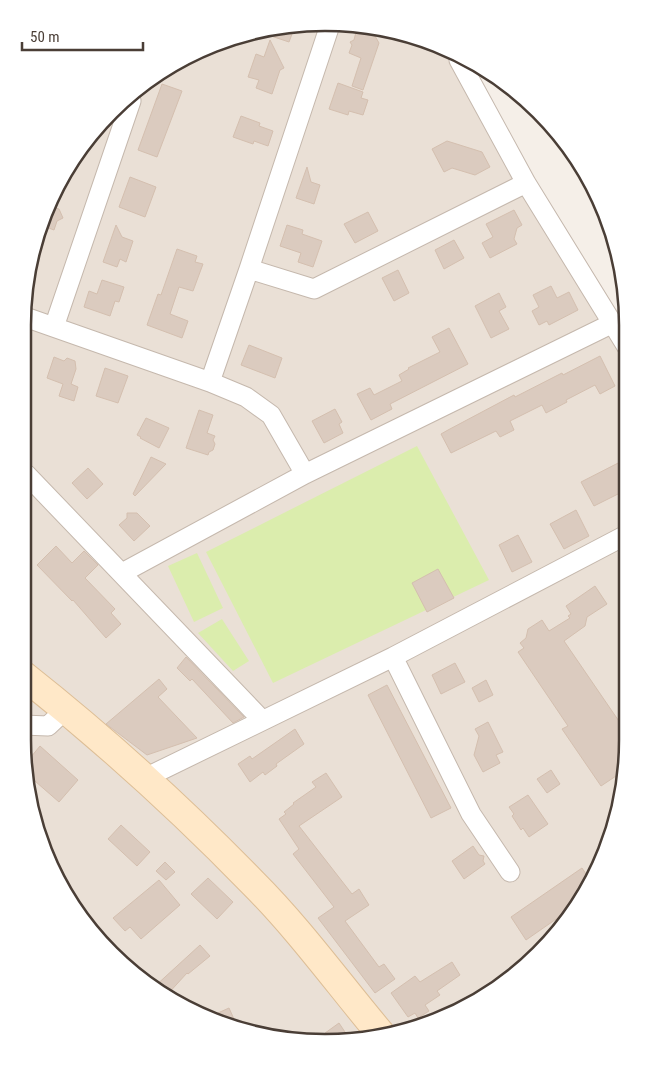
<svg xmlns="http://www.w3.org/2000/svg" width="650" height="1065" viewBox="0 0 650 1065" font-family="'Roboto Condensed',sans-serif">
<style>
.residential{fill:#eae0d6}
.green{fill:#dbedad}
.building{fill:#dbcbbf;stroke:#d4bfaf}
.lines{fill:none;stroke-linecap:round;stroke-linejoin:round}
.street-casing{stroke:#c5b8ad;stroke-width:21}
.secondary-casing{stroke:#ddbe96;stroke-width:30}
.street{stroke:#fff;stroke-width:19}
.secondary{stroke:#ffe8c8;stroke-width:28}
.rim{fill:none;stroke:#4a3e36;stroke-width:2.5}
</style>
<rect width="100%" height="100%" fill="#f5efe8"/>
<!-- residential -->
<path class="residential" d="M 285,25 L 403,33 L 472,67 L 536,181 L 627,327 L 625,779 L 605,856 L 565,924 L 509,980 L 422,1027 L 325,1042 L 228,1027 L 157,991 L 85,924 L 38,837 L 23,740 L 25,286 L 45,209 L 85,141 L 174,63 Z"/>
<!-- green -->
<path class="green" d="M 417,446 L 489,580 L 273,683 L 206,552 Z
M 197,553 L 223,608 L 194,622 L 168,566 Z
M 222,619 L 249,661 L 233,671 L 198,633 Z"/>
<!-- building -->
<path class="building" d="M 285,25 L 295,26 L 289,42 L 262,33 Z
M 356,32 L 375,36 L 379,43 L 363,90 L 352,86 L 361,58 L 349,53 L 352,45 L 350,42 L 354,40 Z
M 270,40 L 284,68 L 280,70 L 272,94 L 256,88 L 259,80 L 248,77 L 256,54 L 264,57 Z
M 338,83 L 363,92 L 361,98 L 368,100 L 363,115 L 349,111 L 348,115 L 329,109 Z
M 162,84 L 182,91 L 157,157 L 138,150 Z
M 241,116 L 260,123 L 259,126 L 273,131 L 268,146 L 254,141 L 253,144 L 233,137 Z
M 447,141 L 482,152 L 490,167 L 475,175 L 452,168 L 444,172 L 432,149 Z
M 307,167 L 311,182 L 320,185 L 314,204 L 296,198 Z
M 130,177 L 156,187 L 145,217 L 119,207 Z
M 48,206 L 59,209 L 63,218 L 57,221 L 54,230 L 41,225 Z
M 514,210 L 522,225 L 517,228 L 514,239 L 517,244 L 490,258 L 482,243 L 493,237 L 486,224 Z
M 368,212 L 378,231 L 355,243 L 344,224 Z
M 116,225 L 122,237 L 133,241 L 126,262 L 120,259 L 117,267 L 103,262 Z
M 287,225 L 303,230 L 302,234 L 322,241 L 313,267 L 298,262 L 301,253 L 280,246 Z
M 454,240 L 464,258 L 444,269 L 435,250 Z
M 177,249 L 197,256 L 195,262 L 203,264 L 193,291 L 179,287 L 170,314 L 188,321 L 182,338 L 147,325 L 158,294 L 161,295 Z
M 398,270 L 409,293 L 394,301 L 382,278 Z
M 102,280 L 124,287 L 119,302 L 115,301 L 110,316 L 84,307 L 89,291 L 97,294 Z
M 551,286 L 557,298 L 569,292 L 578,310 L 549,325 L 547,321 L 539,325 L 532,311 L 539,307 L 533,295 Z
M 499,293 L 506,307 L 499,311 L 509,329 L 491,338 L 475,306 Z
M 449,328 L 468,364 L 390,404 L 392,409 L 371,420 L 357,394 L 370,388 L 374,395 L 402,381 L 399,375 L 409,369 L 408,368 L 440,352 L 432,337 Z
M 249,345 L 282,358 L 275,378 L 241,365 Z
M 600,356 L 615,386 L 600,394 L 595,385 L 566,400 L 567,402 L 546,413 L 542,405 L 510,421 L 514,430 L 500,437 L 496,431 L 451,453 L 441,434 L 448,430 L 514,395 L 515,397 L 562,373 L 563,375 Z
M 54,357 L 64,361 L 67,358 L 75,361 L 76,369 L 71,384 L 78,387 L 74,401 L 59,396 L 63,384 L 47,378 Z
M 105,368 L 128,376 L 118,403 L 96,396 Z
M 335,409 L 342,422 L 339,424 L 343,433 L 324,443 L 312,421 Z
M 199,410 L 213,415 L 207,433 L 215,436 L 213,440 L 215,444 L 213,450 L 209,452 L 208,455 L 186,448 Z
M 146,418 L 169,428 L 159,448 L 140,438 L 141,437 L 137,435 Z
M 151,457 L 166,464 L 135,496 L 133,494 Z
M 626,459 L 626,490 L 594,506 L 581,482 Z
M 88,468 L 103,484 L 87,499 L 72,483 Z
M 576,510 L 589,536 L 564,549 L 550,524 Z
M 127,513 L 137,513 L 150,526 L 134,541 L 119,525 L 127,518 Z
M 518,535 L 532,562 L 512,572 L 499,545 Z
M 56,546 L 72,563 L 84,551 L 98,565 L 85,578 L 115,609 L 111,613 L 121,624 L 106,638 L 73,600 L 72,601 L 37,565 Z
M 438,569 L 454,598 L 427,612 L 412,583 Z
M 595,586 L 607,604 L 587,617 L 585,626 L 564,641 L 625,730 L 625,770 L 601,786 L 562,729 L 568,726 L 518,652 L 524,648 L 520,643 L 526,638 L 528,629 L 542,620 L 549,631 L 570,618 L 568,616 L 571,614 L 566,606 Z
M 186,657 L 244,717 L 233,723 L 192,679 L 190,681 L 177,668 Z
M 455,663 L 465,682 L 441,694 L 432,675 Z
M 159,679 L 167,689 L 158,697 L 197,738 L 147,755 L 106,724 Z
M 486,680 L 493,695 L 479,702 L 472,688 Z
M 387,685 L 451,808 L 431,818 L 368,695 Z
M 488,722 L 503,752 L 496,755 L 500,763 L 483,772 L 474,755 L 479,736 L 475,729 Z
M 295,729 L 304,744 L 276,764 L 277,766 L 265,775 L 263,772 L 250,782 L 238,764 L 250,756 L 252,759 Z
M 40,746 L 78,780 L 59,802 L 28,775 L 26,763 Z
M 551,770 L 560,784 L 547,793 L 537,779 Z
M 326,773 L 342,797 L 299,826 L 352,894 L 359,889 L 369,905 L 345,921 L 379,967 L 384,964 L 395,979 L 375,993 L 318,918 L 334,907 L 293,854 L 299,849 L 279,819 L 286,814 L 284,812 L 294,804 L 293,803 L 316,787 L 312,782 Z
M 528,795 L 548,824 L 529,837 L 523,828 L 521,830 L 512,816 L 514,814 L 509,807 Z
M 121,825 L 150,852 L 137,866 L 108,839 Z
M 473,846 L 479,855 L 484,856 L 483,861 L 485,864 L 464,879 L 452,861 Z
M 165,862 L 175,872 L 166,880 L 156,871 Z
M 582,868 L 590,880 L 567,921 L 562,915 L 526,940 L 511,917 Z
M 208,878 L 233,902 L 217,919 L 191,894 Z
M 159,880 L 180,905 L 141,939 L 130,927 L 125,931 L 113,918 Z
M 200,945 L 210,956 L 188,974 L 187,973 L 166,996 L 153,988 Z
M 452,962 L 460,975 L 437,991 L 440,995 L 425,1005 L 429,1011 L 418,1018 L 415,1013 L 408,1017 L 391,993 L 415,976 L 420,982 Z
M 229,1008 L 238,1028 L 228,1027 L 209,1017 Z
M 339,1023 L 349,1038 L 325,1042 L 314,1041 Z"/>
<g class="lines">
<!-- street casing -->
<g class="street-casing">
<path id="street" d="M 459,60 L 526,183 L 627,347
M 249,269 L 314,289 L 526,183
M 25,317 L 210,382 L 246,397 L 271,415 L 305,474
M 54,327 L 131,101
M 210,382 L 249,269 L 329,28
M 24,473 L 27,475 L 262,720
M 122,573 L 305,474 L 613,323
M 393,657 L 471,814 L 510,872
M 23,725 L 48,726 L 66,709
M 145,778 L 393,657 L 626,535"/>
</g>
<!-- secondary casing -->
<g class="secondary-casing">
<path id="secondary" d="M 23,675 C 104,739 181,809 253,883 C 299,929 338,983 380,1033"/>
</g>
<!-- street -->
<use href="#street" class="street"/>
<!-- secondary -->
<use href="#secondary" class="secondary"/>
</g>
<!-- crop -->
<path d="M0 0H650V1065H0ZM325 31H325A294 294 0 0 1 619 325V740A294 294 0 0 1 325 1034H325A294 294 0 0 1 31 740V325A294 294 0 0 1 325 31Z" fill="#fff" fill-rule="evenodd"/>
<path class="rim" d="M325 31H325A294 294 0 0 1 619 325V740A294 294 0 0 1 325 1034H325A294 294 0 0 1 31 740V325A294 294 0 0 1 325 31Z"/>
<!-- scale -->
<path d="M22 42v8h121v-8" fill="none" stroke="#4a3e36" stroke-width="2.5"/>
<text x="30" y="42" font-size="15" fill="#4a3e36" stroke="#ffffff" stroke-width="4" paint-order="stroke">50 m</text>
</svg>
